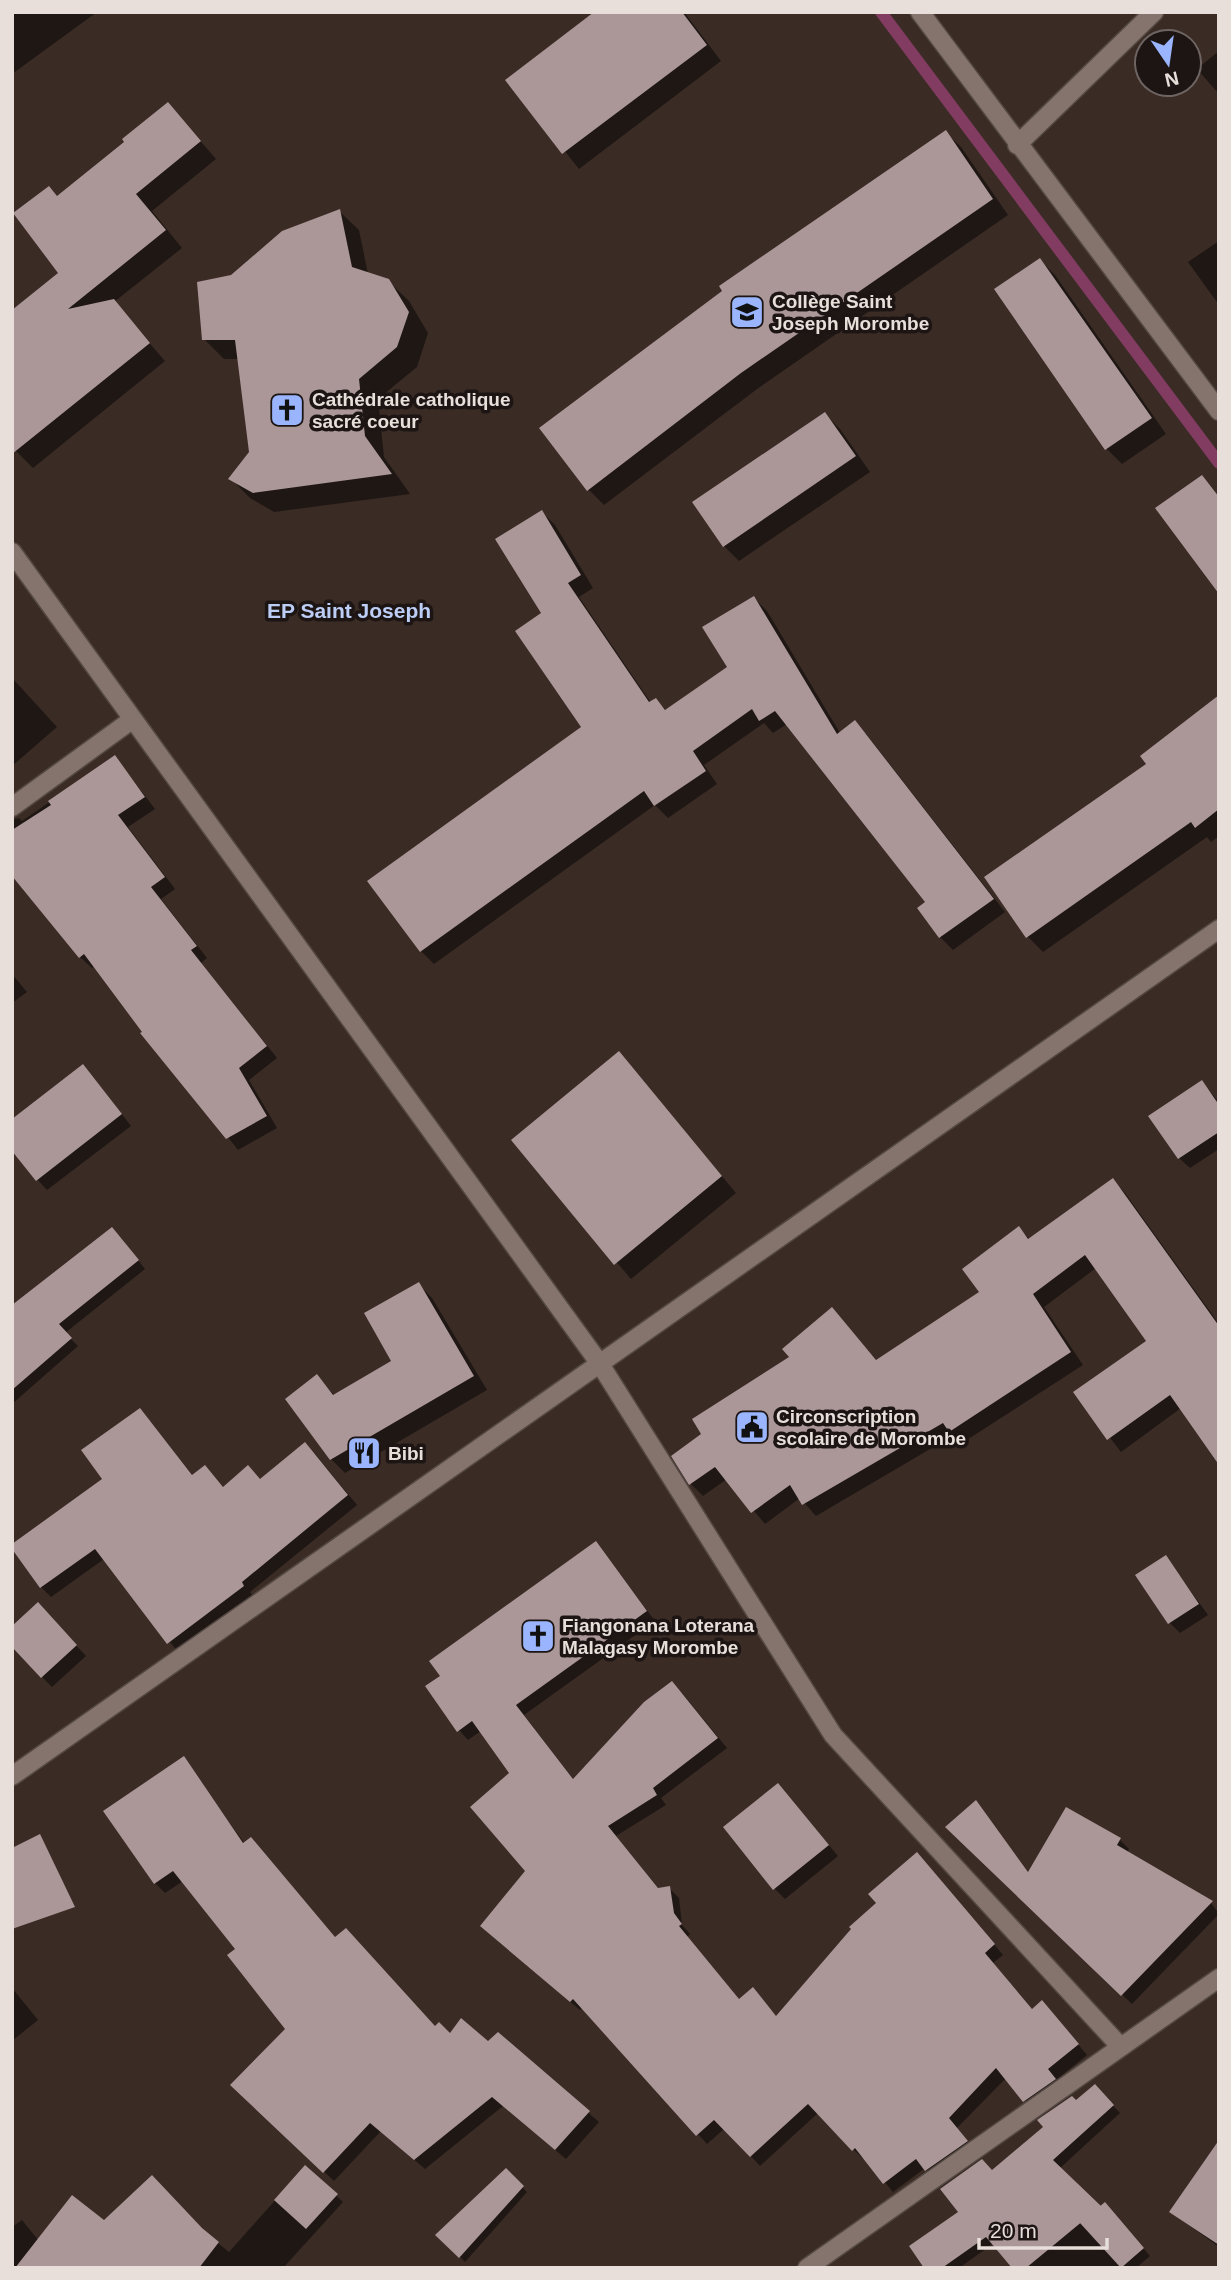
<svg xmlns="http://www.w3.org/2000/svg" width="1231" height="2280" viewBox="0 0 1231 2280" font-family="Helvetica,sans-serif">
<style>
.shadow{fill:#0007}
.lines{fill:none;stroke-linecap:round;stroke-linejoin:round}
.stream{stroke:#823b61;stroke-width:12}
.building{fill:#ab9798}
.minor-casing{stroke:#544843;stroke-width:21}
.tertiary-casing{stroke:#544843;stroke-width:21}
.minor{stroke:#85746d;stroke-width:18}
.tertiary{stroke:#85746d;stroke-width:18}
.labels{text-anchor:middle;stroke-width:7;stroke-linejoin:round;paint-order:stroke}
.poi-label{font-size:19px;font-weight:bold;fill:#e8deda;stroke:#1c1513;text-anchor:start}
.neighbourhood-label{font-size:21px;font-weight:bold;fill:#bccdf6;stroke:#1c1513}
</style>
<rect width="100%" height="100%" fill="#3a2b25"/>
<!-- shadow -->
<path class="shadow" d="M 12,12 L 97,12 L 12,74 Z
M 597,12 L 684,12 L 721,61 L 579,169 L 508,80 Z
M 1219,51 L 1219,94 L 1197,69 Z
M 168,104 L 216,159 L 152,211 L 182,248 L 114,302 L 165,361 L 33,468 L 12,447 L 60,274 L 58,198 L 127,143 Z
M 945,132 L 961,147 L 1008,215 L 757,389 L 604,505 L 588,489 Z
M 339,211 L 359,230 L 368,274 L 388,281 L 409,301 L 428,333 L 417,367 L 378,399 L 384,457 L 410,494 L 274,512 L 250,498 L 230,478 L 250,453 L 240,359 L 224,359 L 204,339 L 232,277 Z
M 1219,241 L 1219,305 L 1188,262 Z
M 1040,260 L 1055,275 L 1166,434 L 1122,464 L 1107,449 Z
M 825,414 L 840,429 L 870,472 L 739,561 L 724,546 Z
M 542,512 L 555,525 L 593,588 L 579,597 L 651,703 L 656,700 L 667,711 L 729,668 L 754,598 L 767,611 L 840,733 L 854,722 L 867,735 L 1005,912 L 953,950 L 940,937 L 927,902 L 787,724 L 773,733 L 764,723 L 704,765 L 717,784 L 668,818 L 655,805 L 434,964 L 421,951 L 583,727 L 543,614 Z
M 14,680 L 57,727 L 12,766 L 12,682 Z
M 1219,698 L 1219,836 L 1211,842 L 1207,837 L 1043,952 L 1027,936 L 1149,765 Z
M 115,757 L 155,809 L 128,827 L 175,889 L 161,899 L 207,958 L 201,963 L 277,1058 L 249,1080 L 277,1128 L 238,1150 L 95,966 L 92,968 L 80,957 L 12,873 L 12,820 L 19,818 L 22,821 Z
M 12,974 L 27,992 L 12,1003 Z
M 619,1053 L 736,1193 L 631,1279 L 513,1141 Z
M 93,1077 L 131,1126 L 47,1190 L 37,1179 Z
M 1202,1082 L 1219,1102 L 1219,1149 L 1190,1168 L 1179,1158 Z
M 1113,1180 L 1125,1193 L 1219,1324 L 1219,1462 L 1181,1408 L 1121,1452 L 1075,1392 L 1149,1341 L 1096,1268 L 1044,1307 L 1083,1365 L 962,1443 L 954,1435 L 816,1516 L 800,1498 L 765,1524 L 727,1479 L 703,1496 L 691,1484 L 704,1435 L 792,1358 L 832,1310 L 877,1361 L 982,1293 L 1019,1228 L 1030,1240 Z
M 120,1237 L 145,1269 L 65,1333 L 78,1346 L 12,1404 L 12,1303 L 14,1306 Z
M 418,1284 L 432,1298 L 487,1390 L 345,1473 L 331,1459 L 317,1377 L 335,1396 L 394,1361 Z
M 149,1420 L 193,1476 L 205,1467 L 224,1488 L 260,1480 L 315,1454 L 357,1505 L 250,1592 L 253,1596 L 178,1652 L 104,1559 L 51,1597 L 41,1587 L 104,1479 Z
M 596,1543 L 655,1621 L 524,1715 L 574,1780 L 682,1693 L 727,1748 L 661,1798 L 666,1805 L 616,1836 L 659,1889 L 669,1888 L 679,1898 L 682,1925 L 690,1934 L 687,1937 L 739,2000 L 753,1989 L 777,2018 L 926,1863 L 1003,1955 L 993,1963 L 1032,2010 L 1051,2012 L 1087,2055 L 1056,2080 L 1064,2089 L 1034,2110 L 1006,2078 L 957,2128 L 976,2151 L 936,2179 L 925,2168 L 893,2192 L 865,2158 L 863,2159 L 818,2113 L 760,2166 L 725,2128 L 707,2144 L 583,2007 L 580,2010 L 492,1935 L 528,1871 L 512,1774 L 481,1731 L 468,1740 L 459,1730 L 442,1676 Z
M 1166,1557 L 1208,1615 L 1180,1633 L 1170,1623 Z
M 48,1615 L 86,1656 L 52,1687 L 42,1677 Z
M 183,1759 L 245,1844 L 336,1939 L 436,2028 L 450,2036 L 488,2043 L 498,2034 L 599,2122 L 566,2159 L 503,2106 L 425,2169 L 381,2131 L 334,2181 L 233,2085 L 288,2029 L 238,1949 L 183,1881 L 165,1893 L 155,1883 Z
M 778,1785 L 838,1856 L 785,1899 L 775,1889 Z
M 976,1803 L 1029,1873 L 1120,1840 L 1129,1849 L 1127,1853 L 1211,1903 L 1219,1914 L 1132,2004 L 947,1827 Z
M 12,1988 L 38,2020 L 12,2041 Z
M 1102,2094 L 1120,2113 L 1059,2169 L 1101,2208 L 1112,2212 L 1150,2256 L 1136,2268 L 1014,2268 L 994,2243 L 959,2268 L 927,2268 L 961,2212 L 992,2172 L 1076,2102 Z
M 1219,2143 L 1219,2247 L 1171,2212 Z
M 305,2167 L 343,2202 L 283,2268 L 12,2268 L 12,2227 L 22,2220 L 39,2241 L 104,2222 L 203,2231 L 229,2252 Z
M 506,2171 L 527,2192 L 465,2262 L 438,2235 Z"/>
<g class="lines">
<!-- stream -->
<path class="stream" d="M 881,12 L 1219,463"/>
</g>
<!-- building -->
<path class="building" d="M 594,12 L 682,12 L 707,45 L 562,154 L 505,80 Z
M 168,102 L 201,141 L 136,194 L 166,230 L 68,309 L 114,299 L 150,343 L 12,454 L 12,310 L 58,273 L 13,213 L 49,186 L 57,196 L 124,142 L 122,139 Z
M 946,130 L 993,199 L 741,373 L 587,491 L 539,428 L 722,291 L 719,286 Z
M 340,209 L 352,267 L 389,279 L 409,312 L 397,347 L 359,379 L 365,436 L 392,474 L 253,493 L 228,479 L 249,452 L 235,340 L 202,340 L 197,282 L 231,275 L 282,231 Z
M 1040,258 L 1152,418 L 1105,450 L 994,289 Z
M 825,412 L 856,456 L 723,547 L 692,502 Z
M 1202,475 L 1219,497 L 1219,594 L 1155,508 Z
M 542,510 L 581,575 L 568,583 L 649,702 L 656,698 L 665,710 L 727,667 L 702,627 L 754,596 L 837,734 L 855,720 L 994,899 L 939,938 L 917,908 L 925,902 L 775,711 L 759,721 L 752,709 L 693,751 L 706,771 L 654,806 L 644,791 L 420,952 L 367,881 L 581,727 L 515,631 L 541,613 L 495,539 Z
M 1219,695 L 1219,809 L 1195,828 L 1191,822 L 1026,938 L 984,877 L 1146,764 L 1140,756 Z
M 115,755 L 145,797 L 118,815 L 165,877 L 151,887 L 197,946 L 191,950 L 267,1046 L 239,1068 L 267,1116 L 226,1139 L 140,1033 L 142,1032 L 84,954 L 79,958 L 12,876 L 12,830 L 51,805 L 48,801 Z
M 619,1051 L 722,1176 L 614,1265 L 511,1140 Z
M 83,1064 L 122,1114 L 36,1181 L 12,1151 L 12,1119 Z
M 1202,1080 L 1219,1105 L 1219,1132 L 1178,1159 L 1148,1116 Z
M 1113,1178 L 1219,1326 L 1219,1465 L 1170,1395 L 1107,1440 L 1073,1392 L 1146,1341 L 1085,1255 L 1033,1294 L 1071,1352 L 949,1432 L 943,1423 L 802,1505 L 790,1485 L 751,1513 L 715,1467 L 689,1485 L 671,1456 L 701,1434 L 692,1419 L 789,1357 L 782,1349 L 832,1307 L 876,1360 L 979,1292 L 962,1269 L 1019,1226 L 1028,1239 Z
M 112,1227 L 139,1260 L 59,1324 L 72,1338 L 12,1390 L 12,1305 Z
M 419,1282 L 474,1376 L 330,1460 L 285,1399 L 317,1374 L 333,1395 L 391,1361 L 364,1313 Z
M 140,1408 L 192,1475 L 205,1465 L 223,1487 L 248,1465 L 260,1479 L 305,1442 L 348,1495 L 242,1582 L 244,1586 L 167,1644 L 95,1549 L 40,1588 L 12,1549 L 12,1544 L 102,1479 L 81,1450 Z
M 596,1541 L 647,1611 L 516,1705 L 573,1779 L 644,1702 L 672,1681 L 718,1738 L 653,1788 L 657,1795 L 608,1826 L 658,1888 L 670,1886 L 674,1913 L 682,1924 L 679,1926 L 739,1999 L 753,1987 L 776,2016 L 851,1929 L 849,1927 L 876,1903 L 868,1894 L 917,1852 L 995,1944 L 985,1953 L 1032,2009 L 1042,2000 L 1079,2044 L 1048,2069 L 1056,2079 L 1023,2102 L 996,2068 L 949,2118 L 968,2141 L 925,2171 L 916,2159 L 883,2184 L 855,2148 L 852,2151 L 808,2104 L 750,2157 L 714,2120 L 696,2136 L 573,1999 L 570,2002 L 480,1926 L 525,1871 L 470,1807 L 509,1773 L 472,1721 L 457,1732 L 425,1686 L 440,1676 L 429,1661 Z
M 1166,1555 L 1199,1604 L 1168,1624 L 1135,1575 Z
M 38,1602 L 77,1645 L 41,1678 L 12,1647 L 12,1626 Z
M 184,1756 L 243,1843 L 251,1837 L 335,1937 L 346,1928 L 435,2026 L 439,2022 L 450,2033 L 461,2018 L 488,2041 L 498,2032 L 590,2111 L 555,2150 L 492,2097 L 414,2160 L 370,2123 L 323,2173 L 230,2085 L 285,2029 L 227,1955 L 235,1949 L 173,1871 L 154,1884 L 103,1811 Z
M 778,1783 L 829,1845 L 773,1890 L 723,1827 Z
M 976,1800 L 1028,1872 L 1066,1807 L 1121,1838 L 1117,1845 L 1213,1901 L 1121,1996 L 945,1827 Z
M 40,1834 L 75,1907 L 12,1929 L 12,1848 Z
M 1095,2084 L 1114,2105 L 1053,2160 L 1101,2206 L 1026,2268 L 1012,2268 L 986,2237 L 942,2268 L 924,2268 L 909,2246 L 958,2212 L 940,2189 L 982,2159 L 992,2170 L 1043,2127 L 1037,2120 L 1072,2096 L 1076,2100 Z
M 1219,2140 L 1219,2245 L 1169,2212 Z
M 305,2165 L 338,2194 L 306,2229 L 274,2200 Z
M 506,2168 L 524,2186 L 459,2258 L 435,2235 Z
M 152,2175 L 202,2228 L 219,2242 L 199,2268 L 15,2268 L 72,2195 L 104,2220 Z
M 1105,2202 L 1144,2248 L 1121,2268 L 1080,2223 Z"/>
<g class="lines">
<!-- minor casing -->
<g class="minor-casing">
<path id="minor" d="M 920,12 L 1219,411
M 1017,145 L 1154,12
M 12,552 L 600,1364 L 833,1735 L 1119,2045
M 12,807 L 133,719
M 807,2268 L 1219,1978"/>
</g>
<!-- tertiary casing -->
<g class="tertiary-casing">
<path id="tertiary" d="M 12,1776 L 1219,929"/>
</g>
<!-- minor -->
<use href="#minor" class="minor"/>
<!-- tertiary -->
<use href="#tertiary" class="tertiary"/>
</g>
<!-- icons -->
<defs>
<g id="school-square" transform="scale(1.75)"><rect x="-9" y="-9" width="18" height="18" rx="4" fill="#9ab5fd" stroke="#1c1513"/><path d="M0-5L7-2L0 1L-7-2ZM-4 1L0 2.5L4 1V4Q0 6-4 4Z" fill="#111"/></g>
<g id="church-square" transform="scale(1.75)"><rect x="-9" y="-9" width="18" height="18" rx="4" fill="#9ab5fd" stroke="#1c1513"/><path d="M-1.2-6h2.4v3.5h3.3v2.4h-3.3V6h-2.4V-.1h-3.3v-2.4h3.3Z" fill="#111"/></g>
<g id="civic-square" transform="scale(1.75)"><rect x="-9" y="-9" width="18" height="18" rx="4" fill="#9ab5fd" stroke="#1c1513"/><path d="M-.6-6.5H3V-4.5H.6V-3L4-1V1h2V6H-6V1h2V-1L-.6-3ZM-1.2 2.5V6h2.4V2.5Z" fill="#111"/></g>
<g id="restaurant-square" transform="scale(1.75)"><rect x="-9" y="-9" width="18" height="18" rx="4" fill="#9ab5fd" stroke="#1c1513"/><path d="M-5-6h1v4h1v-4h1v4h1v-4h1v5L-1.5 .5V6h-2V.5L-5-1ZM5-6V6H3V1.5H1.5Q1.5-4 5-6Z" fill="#111"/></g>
</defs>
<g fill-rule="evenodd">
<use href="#school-square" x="747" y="312"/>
<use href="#church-square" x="287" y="410"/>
<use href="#civic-square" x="752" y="1427"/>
<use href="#restaurant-square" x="364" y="1453"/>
<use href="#church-square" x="538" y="1636"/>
</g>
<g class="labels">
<!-- poi labels -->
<g class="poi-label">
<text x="772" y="308">Collège Saint<tspan x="772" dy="22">Joseph Morombe</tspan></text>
<text x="312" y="406">Cathédrale catholique<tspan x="312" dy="22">sacré coeur</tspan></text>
<text x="776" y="1423">Circonscription<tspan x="776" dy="22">scolaire de Morombe</tspan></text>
<text x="388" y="1460">Bibi</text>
<text x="562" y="1632">Fiangonana Loterana<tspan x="562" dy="22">Malagasy Morombe</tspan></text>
</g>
<!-- neighbourhood labels -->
<g class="neighbourhood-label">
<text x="349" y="618">EP Saint Joseph</text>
</g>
</g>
<!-- border -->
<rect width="1231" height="2280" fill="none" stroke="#e8deda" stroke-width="28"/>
<!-- north arrow -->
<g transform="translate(1168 63) rotate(167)"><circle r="33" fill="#1c1513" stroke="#6e6563" stroke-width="2"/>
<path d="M0-5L12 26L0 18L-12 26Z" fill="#9ab5fd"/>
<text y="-10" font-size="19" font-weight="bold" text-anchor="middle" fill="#e8deda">N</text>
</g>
<!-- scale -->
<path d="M979 2238v10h128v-10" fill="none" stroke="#e8deda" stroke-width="3.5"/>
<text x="990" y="2238" font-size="21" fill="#e8deda" stroke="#1c1513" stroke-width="5" paint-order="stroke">20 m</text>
</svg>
